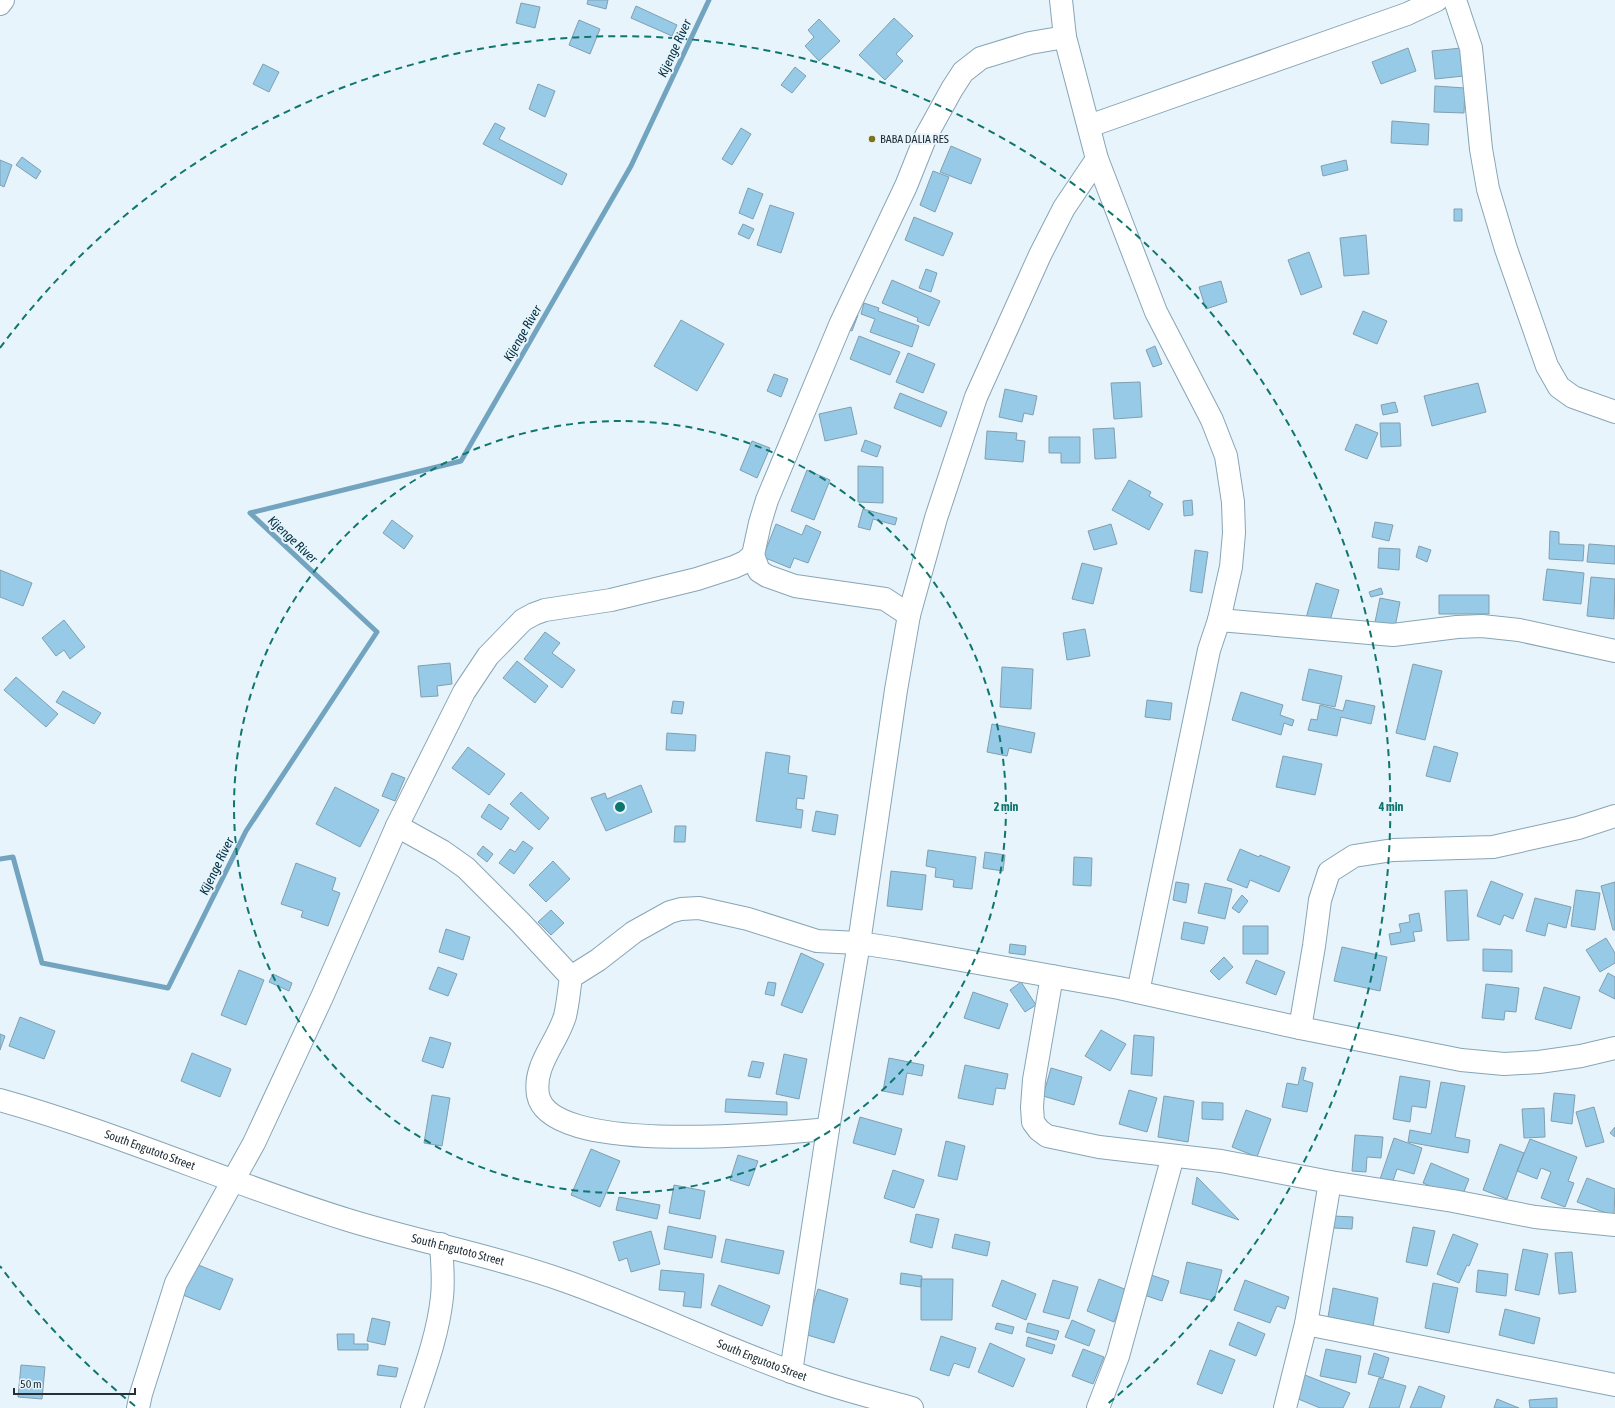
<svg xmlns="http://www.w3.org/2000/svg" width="1615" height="1408" viewBox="0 0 1615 1408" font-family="'Asap Condensed',sans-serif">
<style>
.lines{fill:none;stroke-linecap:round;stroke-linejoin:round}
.stream{stroke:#72a4bf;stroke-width:5}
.building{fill:#96cae6;stroke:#819fb0}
.minor-casing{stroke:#87a5b6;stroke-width:24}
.minor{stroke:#fff;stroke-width:22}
.ring{fill:none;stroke:#0f766e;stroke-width:2;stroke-dasharray:7 5}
.poi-dot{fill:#7b7418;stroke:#e7f4fb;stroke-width:1.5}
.labels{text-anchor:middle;stroke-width:4;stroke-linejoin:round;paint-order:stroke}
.poi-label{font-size:12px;fill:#243037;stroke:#e7f4fb;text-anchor:start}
.street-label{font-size:12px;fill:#243037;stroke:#e7f4fb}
.water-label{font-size:13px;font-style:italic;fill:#012f42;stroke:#e7f4fb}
.centre{fill:#0f766e;stroke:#e7f4fb;stroke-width:2}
.ring-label{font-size:12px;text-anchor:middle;font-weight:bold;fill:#0f766e;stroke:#e7f4fb;stroke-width:4;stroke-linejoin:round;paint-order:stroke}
</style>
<rect width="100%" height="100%" fill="#e7f4fb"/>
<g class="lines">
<!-- stream -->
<path class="stream" d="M 0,859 L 13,857 L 42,963 L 168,988 L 246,831 L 377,632 L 250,513 L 461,461 L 631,166 L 709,0"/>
</g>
<!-- building -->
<path class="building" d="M 588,0 L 608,0 L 606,9 L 587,4 Z
M 521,3 L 540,7 L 535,28 L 516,23 Z
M 636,6 L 677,25 L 672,36 L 631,18 Z
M 894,18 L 913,36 L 896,54 L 903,61 L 885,80 L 859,55 Z
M 819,19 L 840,41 L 819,61 L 805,46 L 814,37 L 808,30 Z
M 579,20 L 600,29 L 590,54 L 569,45 Z
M 1408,48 L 1416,71 L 1381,84 L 1372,62 Z
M 1461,48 L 1464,76 L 1435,79 L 1432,51 Z
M 263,64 L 279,72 L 269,92 L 253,84 Z
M 795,67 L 806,76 L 792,93 L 781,85 Z
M 538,84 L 555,91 L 545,117 L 529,109 Z
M 1435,86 L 1465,88 L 1464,113 L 1434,112 Z
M 1392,121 L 1429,124 L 1428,145 L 1391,143 Z
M 495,123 L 505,128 L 499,139 L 567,174 L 562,185 L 483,144 Z
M 741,128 L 751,134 L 732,165 L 722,159 Z
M 951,146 L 981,159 L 971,184 L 940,172 Z
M 22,157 L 41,171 L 36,179 L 16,165 Z
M 0,160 L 12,165 L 4,187 L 0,185 Z
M 1346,160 L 1348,170 L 1323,176 L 1321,166 Z
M 933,171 L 949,177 L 935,212 L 920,205 Z
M 748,188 L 763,194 L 753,219 L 739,213 Z
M 770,205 L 794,213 L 781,253 L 757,245 Z
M 1454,209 L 1462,209 L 1462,221 L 1454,221 Z
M 914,217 L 953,233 L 943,256 L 905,240 Z
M 743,224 L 754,229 L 749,239 L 738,234 Z
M 1366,235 L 1369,274 L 1344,276 L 1340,238 Z
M 1309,252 L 1322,287 L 1301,295 L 1288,260 Z
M 926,269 L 937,273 L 931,292 L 919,288 Z
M 892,280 L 940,301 L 929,326 L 917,321 L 918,318 L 882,303 Z
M 1221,281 L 1227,302 L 1206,309 L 1199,287 Z
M 864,303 L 879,308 L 878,311 L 919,326 L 912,347 L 870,332 L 875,319 L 861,314 Z
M 1363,311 L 1387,321 L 1377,344 L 1353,334 Z
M 851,313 L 858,315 L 852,331 L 844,328 Z
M 681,320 L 724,344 L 697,391 L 654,366 Z
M 859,336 L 900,352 L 890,375 L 850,359 Z
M 1155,346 L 1162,364 L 1153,367 L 1146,350 Z
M 908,353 L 935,364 L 923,393 L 896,382 Z
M 774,374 L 788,379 L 781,397 L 767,391 Z
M 1140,382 L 1142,417 L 1114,419 L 1111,383 Z
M 1478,383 L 1486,412 L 1432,426 L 1424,396 Z
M 1005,389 L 1037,396 L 1033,415 L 1024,413 L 1022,422 L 999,417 Z
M 900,393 L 947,412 L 941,427 L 894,408 Z
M 1395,402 L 1398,412 L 1383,415 L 1381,405 Z
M 851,407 L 857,434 L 825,441 L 819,414 Z
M 1380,423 L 1400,423 L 1401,446 L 1381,447 Z
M 1356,424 L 1378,433 L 1367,459 L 1345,450 Z
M 1114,428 L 1116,458 L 1095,459 L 1093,429 Z
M 987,431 L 1017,433 L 1016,440 L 1025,441 L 1023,462 L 985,459 Z
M 1049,437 L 1080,437 L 1080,463 L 1061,463 L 1061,453 L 1049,453 Z
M 865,440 L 881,446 L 877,457 L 861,451 Z
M 752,441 L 770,448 L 757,478 L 740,470 Z
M 858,466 L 883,467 L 883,503 L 858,502 Z
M 807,470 L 830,480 L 814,520 L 791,511 Z
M 1129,480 L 1151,492 L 1149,496 L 1163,504 L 1149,530 L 1112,510 Z
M 1192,500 L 1193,515 L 1184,516 L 1183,501 Z
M 863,509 L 897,518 L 895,525 L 873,519 L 870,530 L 858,527 Z
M 392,520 L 413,536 L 404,549 L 383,533 Z
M 1375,522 L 1393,525 L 1389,541 L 1372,537 Z
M 776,524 L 802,535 L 806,525 L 821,532 L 808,563 L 794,558 L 790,568 L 763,557 Z
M 1111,524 L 1117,544 L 1094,550 L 1088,531 Z
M 1550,531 L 1559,532 L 1559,544 L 1584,545 L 1583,561 L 1549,559 Z
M 1589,544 L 1615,546 L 1615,564 L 1587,562 Z
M 1419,546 L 1431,550 L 1427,562 L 1416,557 Z
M 1379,548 L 1400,549 L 1399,570 L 1378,568 Z
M 1195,550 L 1208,552 L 1202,593 L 1190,591 Z
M 1082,563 L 1102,568 L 1093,604 L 1072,599 Z
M 1547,569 L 1584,573 L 1581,604 L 1543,600 Z
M 0,570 L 32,583 L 23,606 L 0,597 Z
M 1591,577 L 1615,579 L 1614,619 L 1587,616 Z
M 1316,583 L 1339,590 L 1329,624 L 1306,618 Z
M 1381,588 L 1383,594 L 1371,597 L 1369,592 Z
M 1439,595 L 1489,595 L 1489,614 L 1439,614 Z
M 1380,598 L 1400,602 L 1394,632 L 1374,627 Z
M 64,620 L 85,647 L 70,659 L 64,650 L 56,656 L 42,638 Z
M 1085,629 L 1090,656 L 1067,660 L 1063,633 Z
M 545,632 L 560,643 L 552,653 L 575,670 L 562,688 L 524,659 Z
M 517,661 L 548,686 L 535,703 L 503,678 Z
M 450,663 L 452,684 L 437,686 L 438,696 L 421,697 L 418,666 Z
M 1413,664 L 1442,671 L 1425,740 L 1396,733 Z
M 1002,667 L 1033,669 L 1031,709 L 1000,707 Z
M 1309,669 L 1342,676 L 1335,707 L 1302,700 Z
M 16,677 L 58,714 L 46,727 L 4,690 Z
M 63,691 L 101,713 L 94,724 L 56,702 Z
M 1241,692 L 1283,705 L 1280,715 L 1294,720 L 1292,726 L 1284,723 L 1281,735 L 1232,720 Z
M 1147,700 L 1172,703 L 1170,720 L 1145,717 Z
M 1346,700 L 1375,706 L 1371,724 L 1341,717 L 1337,736 L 1308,730 L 1311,719 L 1317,720 L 1320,705 L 1343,711 Z
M 673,701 L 684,702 L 682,714 L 671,713 Z
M 992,724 L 1035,733 L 1031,753 L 1009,748 L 1007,756 L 987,752 Z
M 667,733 L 696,735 L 695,751 L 666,750 Z
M 1434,746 L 1458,753 L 1450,782 L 1426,776 Z
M 468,747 L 505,774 L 489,795 L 452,768 Z
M 766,752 L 790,756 L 788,773 L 807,776 L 804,799 L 797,798 L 796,809 L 803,810 L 801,828 L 756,821 Z
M 1283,756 L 1322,764 L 1315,795 L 1276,787 Z
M 392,773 L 405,778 L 395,801 L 382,796 Z
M 641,785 L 652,812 L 606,831 L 591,798 L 605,793 L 607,799 Z
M 335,787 L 379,810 L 360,847 L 316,824 Z
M 521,792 L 549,818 L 539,830 L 510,804 Z
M 489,804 L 509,818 L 501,830 L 481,817 Z
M 816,811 L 838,815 L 835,835 L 812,831 Z
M 675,826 L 686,826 L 685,842 L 674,842 Z
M 523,841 L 533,848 L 514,874 L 499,863 L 510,849 L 515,852 Z
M 483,846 L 493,854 L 487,862 L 477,854 Z
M 1240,849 L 1259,857 L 1260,855 L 1290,867 L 1279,892 L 1250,880 L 1247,888 L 1227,880 Z
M 928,850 L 976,857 L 972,889 L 953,887 L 954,880 L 935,877 L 936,868 L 926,866 Z
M 985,852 L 1005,855 L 1003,871 L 983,868 Z
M 1074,857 L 1092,858 L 1091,886 L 1073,885 Z
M 553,861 L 570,879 L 546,902 L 529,885 Z
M 296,863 L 336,878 L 332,890 L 340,893 L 328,926 L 301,917 L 303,911 L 281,904 Z
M 891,871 L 926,875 L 922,910 L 887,906 Z
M 1491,881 L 1523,894 L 1513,919 L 1504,915 L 1500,925 L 1477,916 Z
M 1176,882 L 1189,884 L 1186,903 L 1173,900 Z
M 1615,882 L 1615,930 L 1613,930 L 1601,886 Z
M 1205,883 L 1232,889 L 1225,919 L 1198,913 Z
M 1467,890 L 1469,940 L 1447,941 L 1445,891 Z
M 1576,890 L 1600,893 L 1595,930 L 1571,926 Z
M 1242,895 L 1248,901 L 1239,913 L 1232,908 Z
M 1535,898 L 1571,907 L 1566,928 L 1548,923 L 1545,936 L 1526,931 Z
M 551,910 L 564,923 L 551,935 L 538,922 Z
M 1419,913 L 1422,931 L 1413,932 L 1415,941 L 1391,945 L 1389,934 L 1401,932 L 1399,924 L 1410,922 L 1409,915 Z
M 1184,922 L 1208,927 L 1204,944 L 1181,939 Z
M 1243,926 L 1268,926 L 1268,954 L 1243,954 Z
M 446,929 L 470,937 L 463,960 L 439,952 Z
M 1606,938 L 1615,953 L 1615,963 L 1600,972 L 1586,950 Z
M 1010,944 L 1026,946 L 1025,955 L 1009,953 Z
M 1342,947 L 1387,957 L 1380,991 L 1334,981 Z
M 1483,949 L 1512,950 L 1512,972 L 1483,971 Z
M 801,953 L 824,964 L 802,1013 L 781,1005 Z
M 1224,957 L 1233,967 L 1219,980 L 1210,971 Z
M 1256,960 L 1285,972 L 1276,995 L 1246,983 Z
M 438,967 L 457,974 L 448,996 L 429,989 Z
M 239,970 L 264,980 L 246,1025 L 221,1015 Z
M 1608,973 L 1615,977 L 1615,999 L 1599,991 Z
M 273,974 L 292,983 L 289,991 L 269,982 Z
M 768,982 L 776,983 L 774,996 L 765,994 Z
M 1021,982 L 1036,1005 L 1025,1012 L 1010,990 Z
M 1486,984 L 1519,988 L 1516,1012 L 1505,1011 L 1504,1020 L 1482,1018 Z
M 1544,987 L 1580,997 L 1571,1029 L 1535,1019 Z
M 973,992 L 1008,1004 L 999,1029 L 964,1018 Z
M 20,1017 L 55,1031 L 44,1059 L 9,1046 Z
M 1101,1030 L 1126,1044 L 1110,1071 L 1085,1056 Z
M 0,1034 L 5,1036 L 0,1050 Z
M 1134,1035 L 1154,1037 L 1152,1076 L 1131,1074 Z
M 430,1037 L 451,1043 L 443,1068 L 422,1061 Z
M 192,1053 L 231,1069 L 220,1097 L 181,1081 Z
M 784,1054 L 807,1059 L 799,1099 L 776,1094 Z
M 889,1058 L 924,1065 L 922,1076 L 907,1073 L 903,1095 L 883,1091 Z
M 752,1061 L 764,1063 L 760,1078 L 748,1076 Z
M 965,1065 L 1008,1074 L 1005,1089 L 996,1088 L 993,1105 L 958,1098 Z
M 1302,1067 L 1306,1068 L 1303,1080 L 1313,1083 L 1307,1112 L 1282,1107 L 1287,1083 L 1298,1085 Z
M 1051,1068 L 1082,1077 L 1074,1105 L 1043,1096 Z
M 1400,1076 L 1430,1081 L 1426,1108 L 1412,1106 L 1410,1122 L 1393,1119 Z
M 1441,1082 L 1465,1086 L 1455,1137 L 1470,1140 L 1468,1153 L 1408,1142 L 1410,1130 L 1431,1134 Z
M 1129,1090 L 1157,1098 L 1147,1132 L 1119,1124 Z
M 1554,1093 L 1575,1095 L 1572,1124 L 1551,1121 Z
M 432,1095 L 450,1098 L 442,1146 L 424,1143 Z
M 1164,1096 L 1194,1101 L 1188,1142 L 1158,1137 Z
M 726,1099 L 787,1102 L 787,1115 L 725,1112 Z
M 1202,1102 L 1223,1103 L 1223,1120 L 1202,1119 Z
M 1594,1107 L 1604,1142 L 1586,1147 L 1576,1112 Z
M 1544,1108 L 1545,1137 L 1524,1138 L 1522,1109 Z
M 1246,1110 L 1271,1119 L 1257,1157 L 1232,1147 Z
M 860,1117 L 902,1129 L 895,1155 L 853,1143 Z
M 1615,1127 L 1615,1137 L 1610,1133 Z
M 1355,1135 L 1383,1137 L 1381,1158 L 1367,1157 L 1366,1172 L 1352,1171 Z
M 1394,1138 L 1422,1148 L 1414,1174 L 1397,1169 L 1390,1190 L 1378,1185 Z
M 1530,1139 L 1577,1157 L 1568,1181 L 1574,1183 L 1565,1207 L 1541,1198 L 1551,1172 L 1541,1168 L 1537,1179 L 1517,1171 Z
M 946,1141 L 965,1146 L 957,1180 L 938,1176 Z
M 1500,1144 L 1524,1153 L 1507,1199 L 1483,1190 Z
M 591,1149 L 620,1161 L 600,1207 L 571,1195 Z
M 738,1155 L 758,1161 L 749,1186 L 730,1180 Z
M 1431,1163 L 1469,1179 L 1461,1199 L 1423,1183 Z
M 893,1170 L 924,1180 L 914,1208 L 884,1198 Z
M 1197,1177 L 1239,1220 L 1192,1204 Z
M 1587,1178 L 1615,1189 L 1614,1216 L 1577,1202 Z
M 674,1185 L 705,1191 L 700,1219 L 669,1213 Z
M 619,1197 L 660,1205 L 657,1219 L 616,1210 Z
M 916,1214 L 939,1219 L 932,1248 L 910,1242 Z
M 1334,1216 L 1353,1217 L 1352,1229 L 1334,1228 Z
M 668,1226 L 716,1236 L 712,1258 L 664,1249 Z
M 1413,1227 L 1435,1231 L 1427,1266 L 1406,1262 Z
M 651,1231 L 660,1264 L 631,1272 L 627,1258 L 619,1261 L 613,1242 Z
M 955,1234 L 990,1242 L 987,1256 L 952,1248 Z
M 1453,1234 L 1478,1244 L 1469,1266 L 1467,1265 L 1459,1283 L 1437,1274 Z
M 726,1239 L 784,1251 L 779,1274 L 721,1262 Z
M 1523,1249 L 1548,1254 L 1539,1295 L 1515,1290 Z
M 1572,1252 L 1576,1292 L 1559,1294 L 1555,1253 Z
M 1187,1262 L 1222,1270 L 1214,1301 L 1180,1293 Z
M 196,1264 L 233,1279 L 220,1310 L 183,1295 Z
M 661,1270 L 704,1274 L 701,1308 L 683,1306 L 685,1292 L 659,1290 Z
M 1478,1270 L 1508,1274 L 1506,1296 L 1476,1292 Z
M 901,1273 L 922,1276 L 921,1287 L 900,1284 Z
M 1151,1275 L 1169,1281 L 1162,1301 L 1144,1295 Z
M 921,1279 L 953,1279 L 952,1320 L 921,1320 Z
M 1099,1279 L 1127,1290 L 1114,1322 L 1087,1311 Z
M 1002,1280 L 1036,1294 L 1026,1320 L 992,1306 Z
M 1053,1280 L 1078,1287 L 1069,1319 L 1043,1312 Z
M 1245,1280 L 1289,1297 L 1285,1309 L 1277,1306 L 1270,1323 L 1234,1310 Z
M 1433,1283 L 1458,1288 L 1449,1333 L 1425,1328 Z
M 719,1285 L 770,1306 L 762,1326 L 711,1305 Z
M 1333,1288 L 1378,1298 L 1373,1326 L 1328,1317 Z
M 818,1289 L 848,1299 L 834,1343 L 804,1334 Z
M 1505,1309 L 1540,1318 L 1534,1344 L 1499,1335 Z
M 372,1318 L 390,1322 L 385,1345 L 367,1341 Z
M 1072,1320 L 1095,1330 L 1089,1346 L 1065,1337 Z
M 1238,1322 L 1265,1334 L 1256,1356 L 1229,1345 Z
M 997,1323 L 1014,1327 L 1012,1334 L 995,1329 Z
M 1028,1323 L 1059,1331 L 1056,1340 L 1026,1332 Z
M 337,1334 L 354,1334 L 354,1344 L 368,1344 L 368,1350 L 338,1350 Z
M 941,1336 L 976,1348 L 969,1368 L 954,1363 L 949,1376 L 930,1370 Z
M 1028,1337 L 1055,1345 L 1052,1354 L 1026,1346 Z
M 990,1343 L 1025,1359 L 1013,1387 L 978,1372 Z
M 1083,1349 L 1104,1357 L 1093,1384 L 1072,1376 Z
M 1326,1349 L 1361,1356 L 1356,1383 L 1320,1376 Z
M 1210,1350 L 1235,1360 L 1222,1394 L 1197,1384 Z
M 1374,1353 L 1389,1358 L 1383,1378 L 1368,1374 Z
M 21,1365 L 45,1367 L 42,1399 L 18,1397 Z
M 379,1365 L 398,1368 L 396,1377 L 377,1375 Z
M 1300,1373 L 1350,1393 L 1343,1408 L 1320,1408 L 1291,1396 Z
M 1379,1378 L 1406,1386 L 1399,1408 L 1369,1408 Z
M 1419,1386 L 1445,1396 L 1441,1408 L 1410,1408 Z
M 1557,1398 L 1557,1408 L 1530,1408 L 1529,1400 Z
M 1497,1399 L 1519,1408 L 1494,1408 Z"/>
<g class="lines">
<!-- minor casing -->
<g class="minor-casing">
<g id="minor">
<path d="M 1061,0 L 1065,37 L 1097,159 L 1156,312 L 1212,420 L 1226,456 L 1233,502 L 1234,533 L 1231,567 L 1219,620 L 1209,650 L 1138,992"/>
<path d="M 1455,0 L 1471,48 L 1481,149 L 1488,189 L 1506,249 L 1547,366 L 1559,387 L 1573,397 L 1615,412"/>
<path d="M 0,4 L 3,0"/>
<path d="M 1089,126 L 1407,14 L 1437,0"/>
<path d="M 753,555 L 759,571 L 767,576 L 795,586 L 885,599 L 909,615"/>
<path d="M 1219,620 L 1393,635 L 1457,627 L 1482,626 L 1519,630 L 1615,651"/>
<path d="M 397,826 L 442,851 L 466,868 L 520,922 L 571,977 C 569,990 568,1004 565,1016 C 557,1043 533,1065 538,1095 C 550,1157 780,1133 828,1129"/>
<path d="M 1052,976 L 1034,1080 L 1032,1107 L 1033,1122 L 1039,1130 L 1047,1136 L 1099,1147 L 1221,1161 L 1330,1182 L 1453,1201 L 1535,1217 L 1615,1225"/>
<path d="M 571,977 L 598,960 L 634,932 L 670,912 L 681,909 L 699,908 L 748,919 L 817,941 L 859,943 L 899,949 L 1119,988 L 1300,1028 L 1461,1060 L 1504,1064 L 1539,1062 L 1581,1056 L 1615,1048"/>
<path d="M 1300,1028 L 1314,946 L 1320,900 L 1329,872 L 1354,856 L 1393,850 L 1493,847 L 1578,828 L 1615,816"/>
<path id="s1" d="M 0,1100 C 118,1133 231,1184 348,1220 C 419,1242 492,1255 562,1280 C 640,1307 714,1344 792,1372 C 831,1387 872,1397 912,1408"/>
<path d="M 1306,1324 L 1615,1385"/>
<path d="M 791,1372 L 828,1129 L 859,943 L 896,690 L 909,615 L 936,518 L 976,397 L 1040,255 L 1064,208 L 1097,159"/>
<path d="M 138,1408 L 141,1394 L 176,1283 L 254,1143 L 322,997 L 397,826 L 464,692 L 488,656 L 523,620 L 534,614 L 545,610 L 611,600 L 697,579 L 734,567 L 745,562 L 753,555 L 760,523 L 767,500 L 840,325 L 906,186 L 926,136 L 952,89 L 963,72 L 981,58 L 1030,43 L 1065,37"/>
<path d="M 412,1408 C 424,1372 438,1335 442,1297 C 444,1279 442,1262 441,1244"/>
<path d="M 1098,1408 L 1118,1356 L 1173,1156"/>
<path d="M 1285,1408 L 1306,1324 L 1330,1182"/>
</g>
</g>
<!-- minor -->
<use href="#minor" class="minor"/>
</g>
<!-- distance rings -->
<g class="ring">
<circle cx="620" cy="807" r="386"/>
<path d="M135 1406A771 771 0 0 1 0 1266M0 348A771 771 0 1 1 1105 1406"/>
</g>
<!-- markers -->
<circle class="poi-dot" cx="872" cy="139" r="4"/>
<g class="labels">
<!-- poi labels -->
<g class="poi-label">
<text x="880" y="143">BABA DALIA RES</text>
</g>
<!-- street labels -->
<g class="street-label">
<text dy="4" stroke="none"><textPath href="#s1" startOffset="158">South Engutoto Street</textPath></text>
<text dy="4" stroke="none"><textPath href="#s1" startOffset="482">South Engutoto Street</textPath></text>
<text dy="4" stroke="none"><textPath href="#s1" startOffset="806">South Engutoto Street</textPath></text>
</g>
<!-- water labels -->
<g class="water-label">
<text transform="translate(674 48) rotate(-65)" y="5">Kijenge River</text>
<text transform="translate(522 333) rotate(-60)" y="5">Kijenge River</text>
<text transform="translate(293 539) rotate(43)" y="5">Kijenge River</text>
<text transform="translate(216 866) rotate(-64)" y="5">Kijenge River</text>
</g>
</g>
<circle cx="620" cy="807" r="6" class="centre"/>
<g class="ring-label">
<text x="1006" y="811">2 min</text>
<text x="1391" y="811">4 min</text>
</g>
<!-- scale -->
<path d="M14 1388v6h121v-6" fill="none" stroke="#243037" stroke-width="2"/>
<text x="20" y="1388" font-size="12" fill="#243037" stroke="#e7f4fb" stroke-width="3" paint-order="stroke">50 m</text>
</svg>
